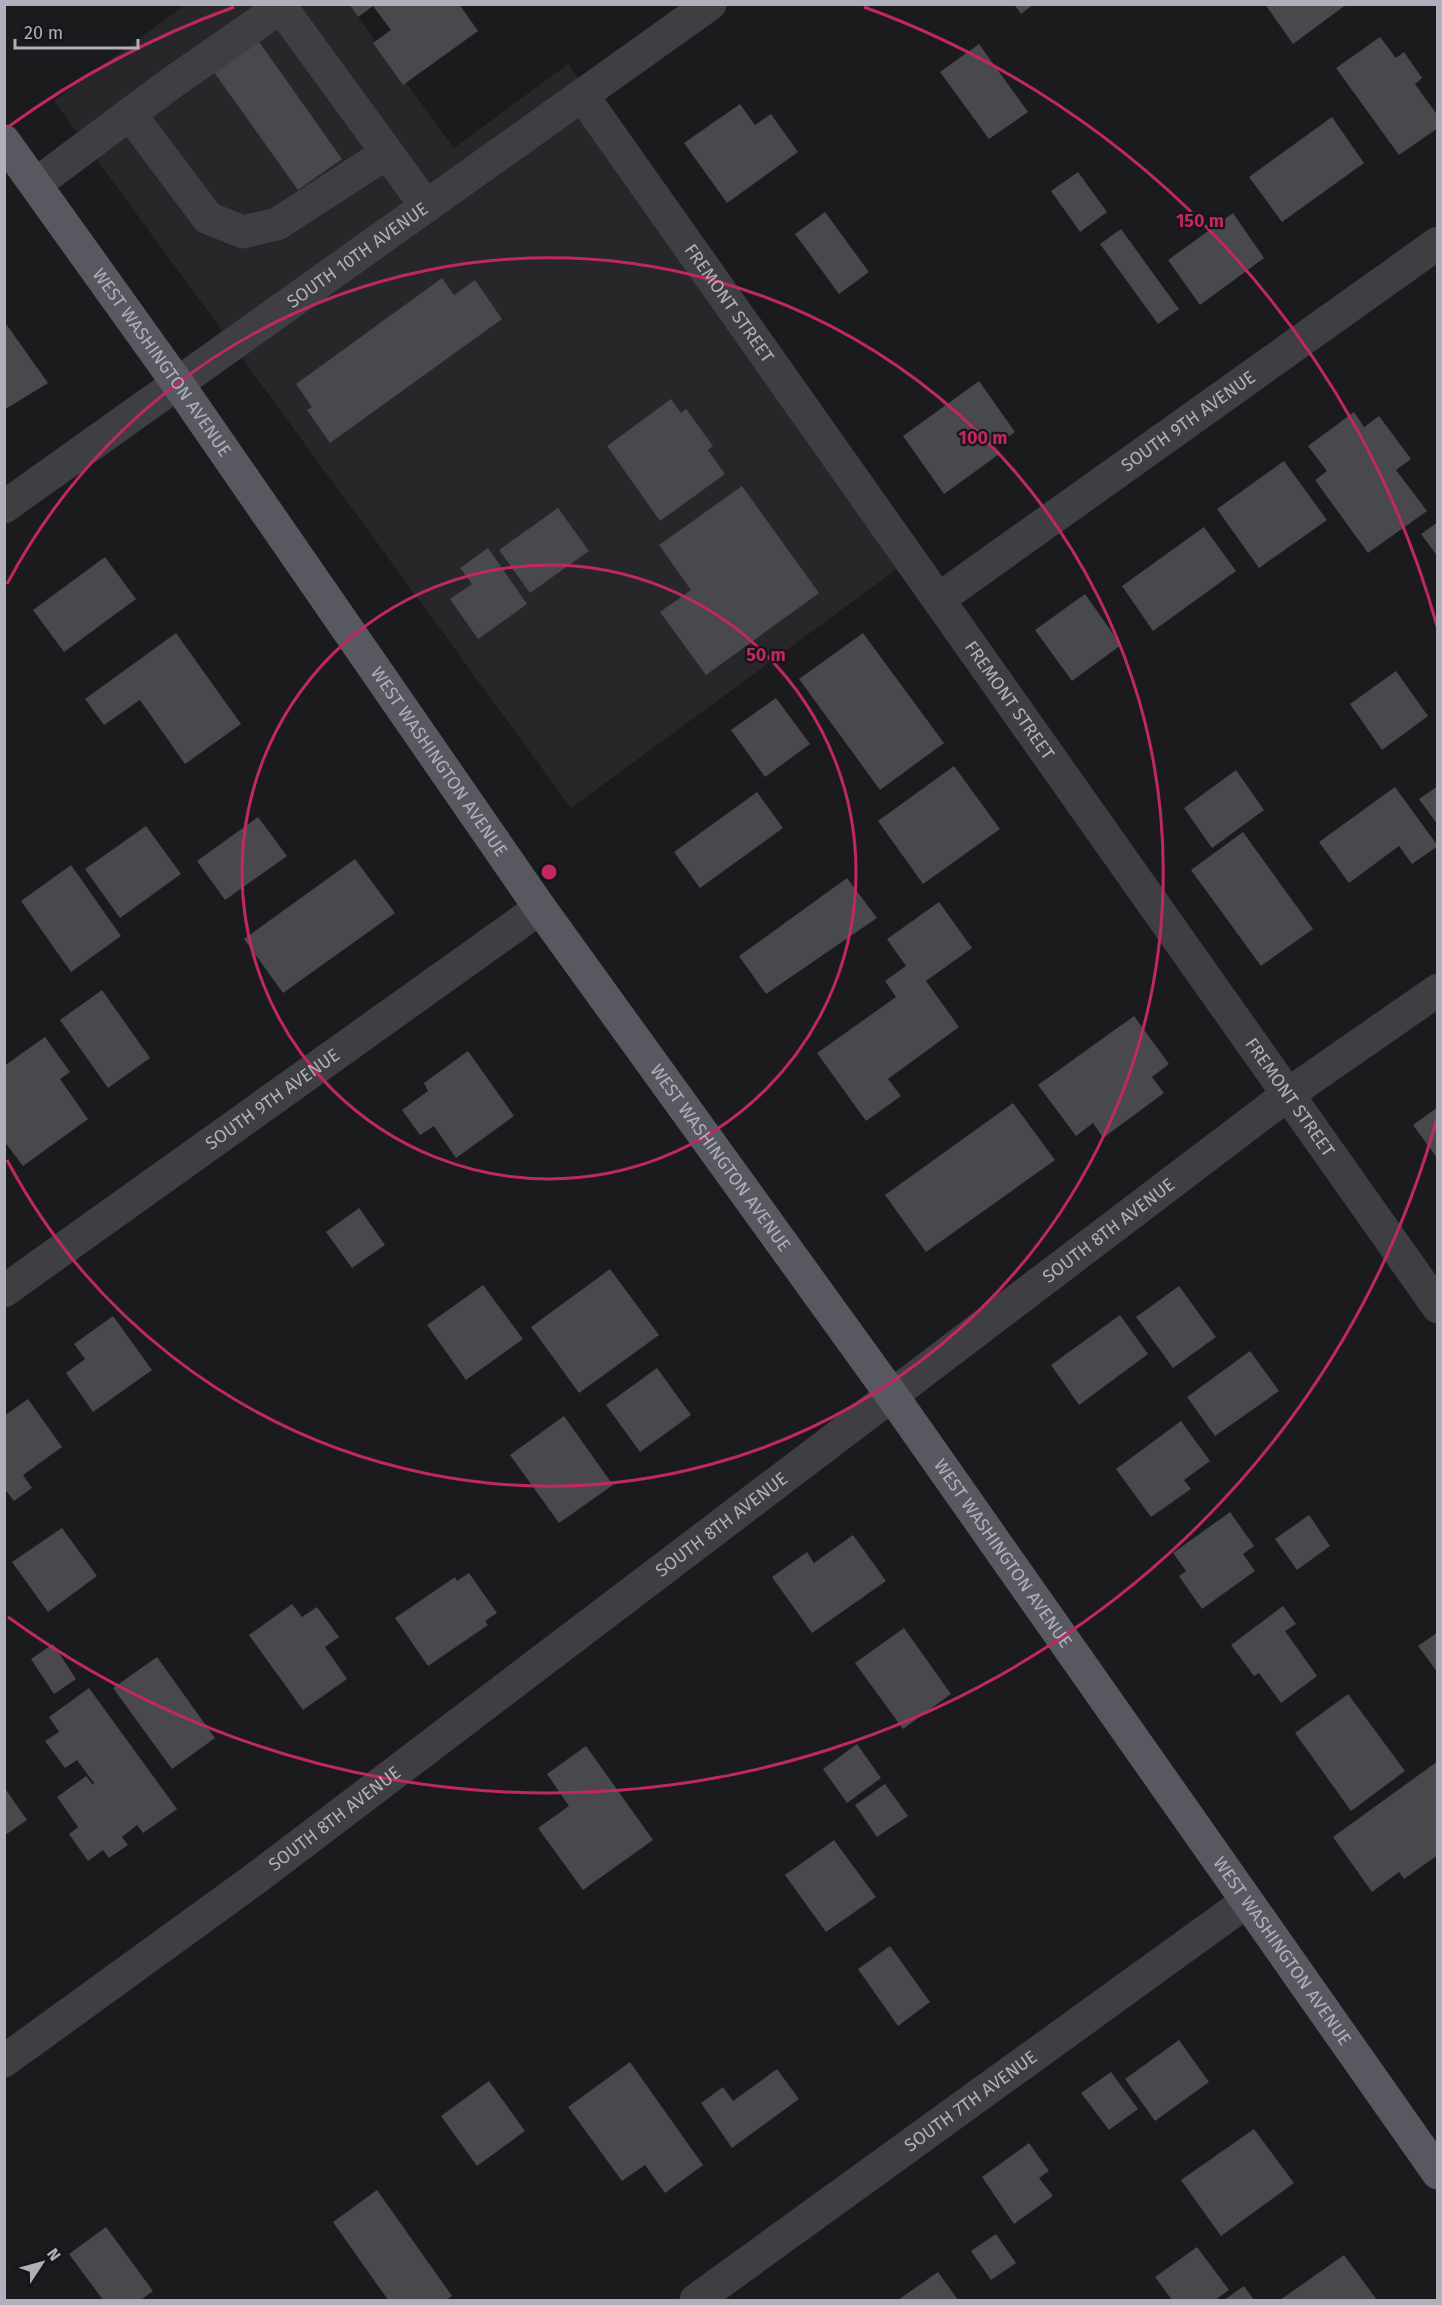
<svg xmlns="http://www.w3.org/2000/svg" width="1442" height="2305" viewBox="0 0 1442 2305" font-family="'Fira Sans',sans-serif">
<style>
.built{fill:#27272a}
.building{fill:#48484d}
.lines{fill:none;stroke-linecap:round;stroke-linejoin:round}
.minor{stroke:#3e3e43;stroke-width:33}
.major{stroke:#585960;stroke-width:33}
.ring{fill:none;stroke:#c02765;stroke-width:3}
.labels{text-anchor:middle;stroke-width:4.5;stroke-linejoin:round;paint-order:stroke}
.street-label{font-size:18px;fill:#afb0bb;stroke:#161618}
.centre{fill:#c02765;stroke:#161618;stroke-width:3}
.ring-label{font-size:18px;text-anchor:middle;font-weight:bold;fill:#c02765;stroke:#161618;stroke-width:4.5;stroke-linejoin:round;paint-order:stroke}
</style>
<rect width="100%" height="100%" fill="#1b1b1d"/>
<!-- built -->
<path class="built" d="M 185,5 L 349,5 L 454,148 L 568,64 L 923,550 L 571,808 L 54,101 Z"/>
<!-- building -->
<path class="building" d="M 349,4 L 459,4 L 478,31 L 403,85 L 373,43 L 391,30 L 373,6 L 358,17 Z
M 1014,4 L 1034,4 L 1021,14 Z
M 1265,4 L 1347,4 L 1293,44 Z
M 255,36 L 342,159 L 298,190 L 211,68 Z
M 1380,37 L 1396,58 L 1404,52 L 1422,78 L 1415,84 L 1438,116 L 1438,128 L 1399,155 L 1336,68 Z
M 979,44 L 1028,112 L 989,139 L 940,72 Z
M 740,104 L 755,125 L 771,114 L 798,152 L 727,203 L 684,143 Z
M 1332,117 L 1364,163 L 1282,222 L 1249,177 Z
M 1078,172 L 1107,212 L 1080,232 L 1051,191 Z
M 825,212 L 869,272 L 839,294 L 795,234 Z
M 1233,213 L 1264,258 L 1200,305 L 1168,260 Z
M 1121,229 L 1179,309 L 1158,324 L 1100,244 Z
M 442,278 L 454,295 L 475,280 L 502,319 L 330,443 L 307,410 L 312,407 L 296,384 Z
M 4,321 L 48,383 L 4,410 Z
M 979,381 L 1015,432 L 993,448 L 998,455 L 944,494 L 903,436 Z
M 671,399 L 681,413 L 686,409 L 713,446 L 708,450 L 725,474 L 660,521 L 607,446 Z
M 1354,412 L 1364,427 L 1379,416 L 1411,459 L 1396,470 L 1427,511 L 1368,553 L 1315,480 L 1327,471 L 1308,446 Z
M 1284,461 L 1327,520 L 1259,568 L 1217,509 Z
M 742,486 L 819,593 L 706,675 L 660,612 L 691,590 L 659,545 Z
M 558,508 L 589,551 L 530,593 L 499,550 Z
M 1438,522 L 1438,557 L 1421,534 Z
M 1204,527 L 1236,571 L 1153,631 L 1122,586 Z
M 488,548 L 527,604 L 478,639 L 450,599 L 472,584 L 460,568 Z
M 105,557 L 136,599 L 64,652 L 33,610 Z
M 1085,594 L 1121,645 L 1072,681 L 1035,630 Z
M 176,633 L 241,724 L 185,764 L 140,700 L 104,725 L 85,699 Z
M 863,633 L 944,743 L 880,790 L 799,679 Z
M 1396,671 L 1428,716 L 1382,750 L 1350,704 Z
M 776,698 L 810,744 L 765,777 L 731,730 Z
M 954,766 L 1000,829 L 923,884 L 878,821 Z
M 1236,770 L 1264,810 L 1212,848 L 1184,808 Z
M 1438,786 L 1438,825 L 1419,799 Z
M 1395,787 L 1438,846 L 1412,864 L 1399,846 L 1349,883 L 1319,842 Z
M 757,792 L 783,828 L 700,888 L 674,852 Z
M 258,817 L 287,856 L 225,900 L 197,861 Z
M 146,826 L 181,874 L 120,918 L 85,869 Z
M 1243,832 L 1313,929 L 1261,966 L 1191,870 Z
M 355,859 L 395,913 L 283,993 L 244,939 Z
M 71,865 L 121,936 L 71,972 L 21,901 Z
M 847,878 L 877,918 L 766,994 L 739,956 Z
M 939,902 L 972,948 L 926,981 L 959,1027 L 888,1079 L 901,1096 L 866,1121 L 817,1053 L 896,997 L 885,981 L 906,966 L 887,939 Z
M 102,990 L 150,1058 L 108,1088 L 60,1020 Z
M 1134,1016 L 1169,1064 L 1152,1077 L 1164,1093 L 1103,1138 L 1093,1123 L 1076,1136 L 1038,1085 Z
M 45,1037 L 70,1072 L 60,1079 L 88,1119 L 23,1166 L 4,1141 L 4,1066 Z
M 468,1051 L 514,1116 L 456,1158 L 434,1126 L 420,1135 L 402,1110 L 428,1091 L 424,1083 Z
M 1013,1103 L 1055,1160 L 926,1252 L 885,1195 Z
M 1438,1107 L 1438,1159 L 1413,1125 Z
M 359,1208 L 385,1245 L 352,1268 L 326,1232 Z
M 610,1269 L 659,1335 L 579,1393 L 531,1327 Z
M 483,1285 L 523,1339 L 466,1380 L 427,1325 Z
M 1179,1286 L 1216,1337 L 1173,1368 L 1136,1317 Z
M 1120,1315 L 1148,1354 L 1079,1405 L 1051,1365 Z
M 113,1316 L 152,1370 L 93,1412 L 66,1373 L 85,1359 L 74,1344 Z
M 1250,1351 L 1279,1391 L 1215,1436 L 1187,1397 Z
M 657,1368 L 691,1415 L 640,1452 L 606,1405 Z
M 28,1399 L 62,1447 L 23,1475 L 32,1488 L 14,1501 L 4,1488 L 4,1416 Z
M 564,1416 L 613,1485 L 559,1523 L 510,1455 Z
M 1181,1421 L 1210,1461 L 1184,1480 L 1191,1489 L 1151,1517 L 1116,1469 Z
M 1230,1512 L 1254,1546 L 1243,1554 L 1255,1571 L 1202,1609 L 1179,1576 L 1186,1571 L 1173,1553 Z
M 1309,1515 L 1330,1546 L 1297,1570 L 1275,1539 Z
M 62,1528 L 97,1576 L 48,1612 L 12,1562 Z
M 853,1535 L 886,1581 L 812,1633 L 772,1577 L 807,1552 L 814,1563 Z
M 469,1573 L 497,1613 L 485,1621 L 488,1625 L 428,1666 L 395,1618 L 455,1577 L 457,1581 Z
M 292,1604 L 302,1617 L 317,1607 L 339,1637 L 325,1647 L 347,1679 L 303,1710 L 249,1635 Z
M 1283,1606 L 1296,1624 L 1285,1631 L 1317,1676 L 1281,1703 L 1259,1673 L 1254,1676 L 1231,1645 Z
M 904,1628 L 951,1694 L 903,1729 L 855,1663 Z
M 1438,1632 L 1438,1673 L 1418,1646 Z
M 53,1644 L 76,1679 L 54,1694 L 31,1659 Z
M 157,1657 L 215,1738 L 172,1769 L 113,1688 Z
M 89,1688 L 177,1809 L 143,1833 L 137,1825 L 122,1837 L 128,1845 L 109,1858 L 103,1850 L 88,1861 L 69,1834 L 78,1827 L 57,1797 L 86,1776 L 93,1785 L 94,1783 L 77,1760 L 65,1768 L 45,1741 L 59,1732 L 49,1717 Z
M 1348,1694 L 1405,1771 L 1351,1811 L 1295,1733 Z
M 857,1744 L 881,1778 L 847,1803 L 823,1769 Z
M 586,1746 L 653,1840 L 583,1890 L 538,1828 L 569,1806 L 547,1774 Z
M 1438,1761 L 1438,1855 L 1404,1879 L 1399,1872 L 1372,1892 L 1333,1837 Z
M 885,1784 L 908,1816 L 877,1837 L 855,1805 Z
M 4,1787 L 27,1820 L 4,1836 Z
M 834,1840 L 876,1897 L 826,1932 L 785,1875 Z
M 890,1946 L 930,2002 L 898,2026 L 858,1969 Z
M 1179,2040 L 1209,2082 L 1155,2121 L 1125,2079 Z
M 630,2062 L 703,2165 L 665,2193 L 645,2165 L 622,2181 L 568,2107 Z
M 777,2069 L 799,2099 L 732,2148 L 701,2103 L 723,2087 L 733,2101 Z
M 1111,2072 L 1138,2109 L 1109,2130 L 1081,2093 Z
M 489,2081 L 525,2131 L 477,2166 L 441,2116 Z
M 1254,2129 L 1294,2183 L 1221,2236 L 1181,2180 Z
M 1029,2143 L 1049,2171 L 1039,2178 L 1053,2196 L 1014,2224 L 982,2177 Z
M 377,2190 L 452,2296 L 446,2300 L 388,2300 L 333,2222 Z
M 106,2227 L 153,2291 L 141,2300 L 103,2300 L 69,2254 Z
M 996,2234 L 1016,2263 L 991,2280 L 971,2251 Z
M 1197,2247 L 1229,2290 L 1215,2300 L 1172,2300 L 1155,2277 Z
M 1344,2255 L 1377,2300 L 1280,2300 Z
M 938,2272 L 958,2300 L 898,2300 Z
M 1244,2286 L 1254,2300 L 1224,2300 Z"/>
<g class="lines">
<!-- minor -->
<g class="minor">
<path id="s1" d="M 582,95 L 1438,1307"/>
<path d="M 130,114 L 208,218 L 243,232 L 277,224 L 387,153"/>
<path d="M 36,184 L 170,84 L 281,7 L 426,206"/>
<path id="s2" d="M 4,507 L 710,4"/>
<path id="s3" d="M 939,599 L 1438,243"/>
<path id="s4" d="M 4,1291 L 540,908"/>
<path id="s5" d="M 4,2061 L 259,1876 L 1287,1095 L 1438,990"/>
<path id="s6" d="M 696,2300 L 1246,1902"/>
</g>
<!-- major -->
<path class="major" id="s7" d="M 4,141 L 178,384 L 540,908 L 893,1397 L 1438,2173"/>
</g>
<!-- distance rings -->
<g class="ring">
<circle cx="549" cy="872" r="307"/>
<path d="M7 584A614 614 0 1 1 7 1160"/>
<path d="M1437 1118A921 921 0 0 1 8 1617M8 127A921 921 0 0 1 234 7M864 7A921 921 0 0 1 1437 626"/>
</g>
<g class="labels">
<!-- street labels -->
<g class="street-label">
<text dy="6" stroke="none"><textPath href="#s2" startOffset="434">SOUTH 10TH AVENUE</textPath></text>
<text dy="6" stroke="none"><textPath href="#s1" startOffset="255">FREMONT STREET</textPath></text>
<text dy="6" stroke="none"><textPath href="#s7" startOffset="272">WEST WASHINGTON AVENUE</textPath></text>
<text dy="6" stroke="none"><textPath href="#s3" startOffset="306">SOUTH 9TH AVENUE</textPath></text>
<text dy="6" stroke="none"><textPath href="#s1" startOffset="741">FREMONT STREET</textPath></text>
<text dy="6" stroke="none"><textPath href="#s7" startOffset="758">WEST WASHINGTON AVENUE</textPath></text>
<text dy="6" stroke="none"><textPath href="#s1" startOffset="1227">FREMONT STREET</textPath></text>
<text dy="6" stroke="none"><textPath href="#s4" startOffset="330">SOUTH 9TH AVENUE</textPath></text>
<text dy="6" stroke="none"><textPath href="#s7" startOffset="1244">WEST WASHINGTON AVENUE</textPath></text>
<text dy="6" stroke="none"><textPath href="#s5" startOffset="1382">SOUTH 8TH AVENUE</textPath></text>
<text dy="6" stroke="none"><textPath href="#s5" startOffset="896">SOUTH 8TH AVENUE</textPath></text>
<text dy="6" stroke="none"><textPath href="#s7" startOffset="1730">WEST WASHINGTON AVENUE</textPath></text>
<text dy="6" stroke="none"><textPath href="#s5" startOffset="410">SOUTH 8TH AVENUE</textPath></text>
<text dy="6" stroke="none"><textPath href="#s7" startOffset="2216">WEST WASHINGTON AVENUE</textPath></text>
<text dy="6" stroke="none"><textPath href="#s6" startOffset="339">SOUTH 7TH AVENUE</textPath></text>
</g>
</g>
<circle cx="549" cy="872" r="9" class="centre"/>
<g class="ring-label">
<text x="1200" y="227">150 m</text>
<text x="983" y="444">100 m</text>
<text x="766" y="661">50 m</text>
</g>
<!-- border -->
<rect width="1442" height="2305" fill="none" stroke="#afb0bb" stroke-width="12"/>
<!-- north arrow -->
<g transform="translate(42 2263) rotate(54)" stroke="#161618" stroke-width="4.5" paint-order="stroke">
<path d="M0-4.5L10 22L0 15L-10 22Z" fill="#afb0bb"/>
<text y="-9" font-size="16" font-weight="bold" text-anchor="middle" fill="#afb0bb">N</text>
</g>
<!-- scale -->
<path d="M15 39v9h123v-9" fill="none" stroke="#afb0bb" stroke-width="3"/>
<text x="24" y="39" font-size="18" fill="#afb0bb" stroke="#161618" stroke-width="4.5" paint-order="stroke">20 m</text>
</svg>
